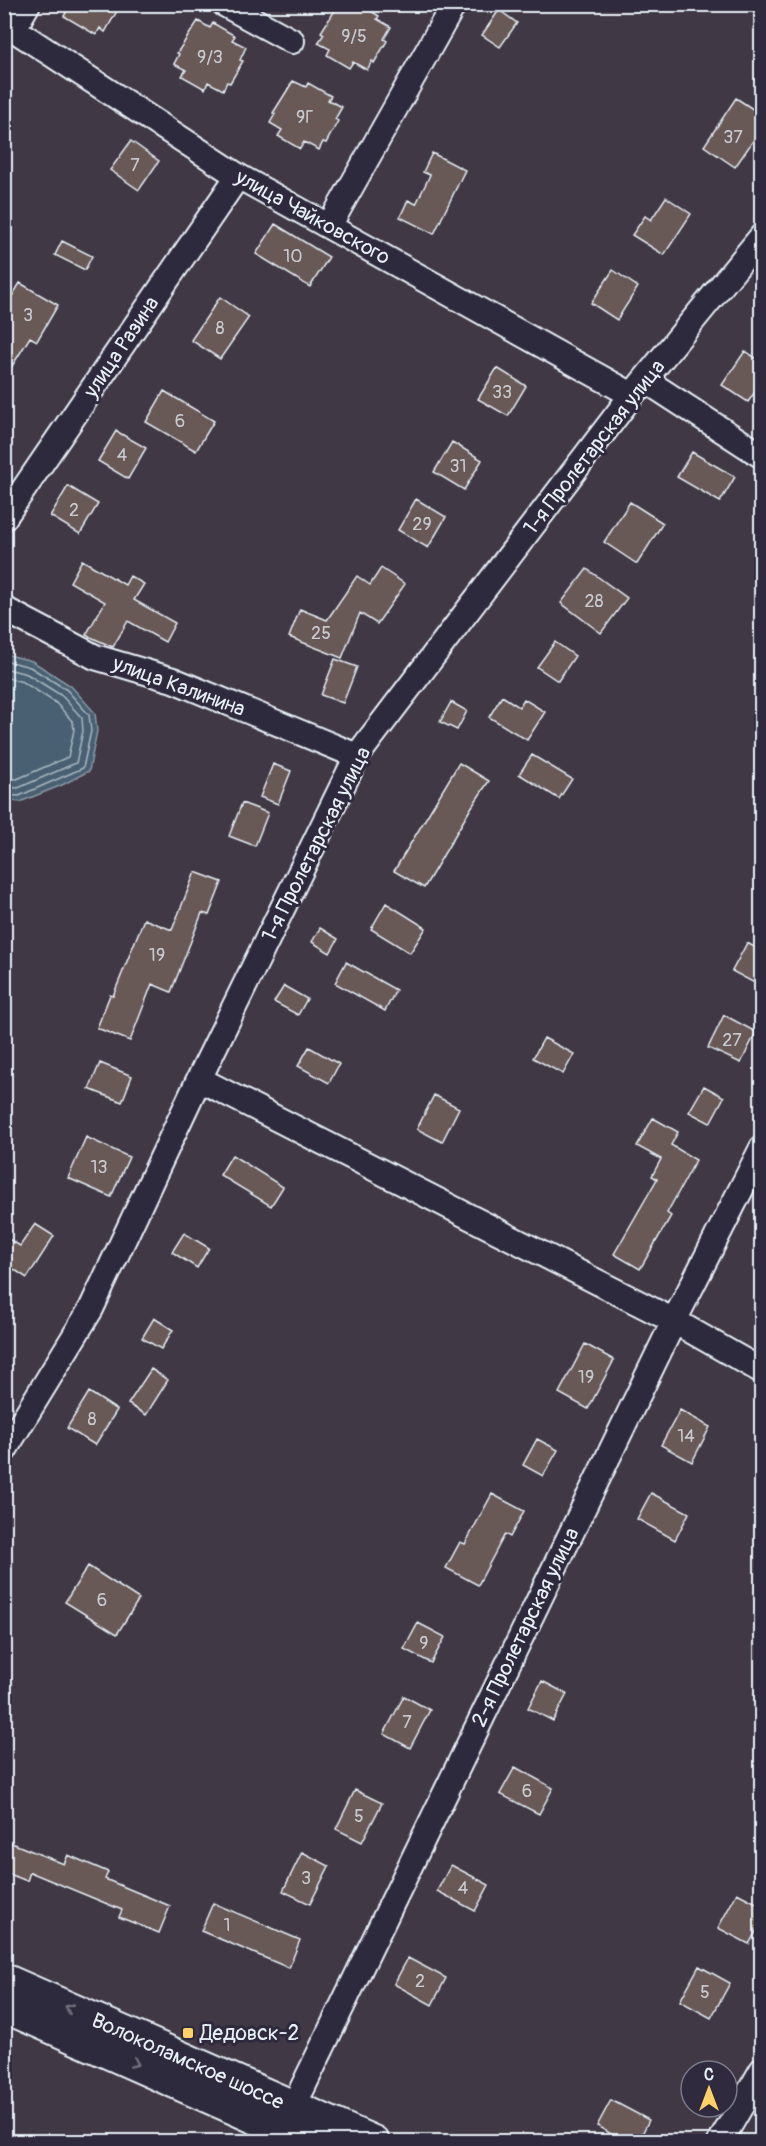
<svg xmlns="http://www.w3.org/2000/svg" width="766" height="2146" viewBox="0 0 766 2146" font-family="Pangolin,sans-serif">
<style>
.water{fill:#496172;stroke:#899ba8;stroke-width:1.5}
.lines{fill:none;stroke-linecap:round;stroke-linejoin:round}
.shore{stroke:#a8b7c2;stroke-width:1.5}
.building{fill:#685956;stroke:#e8f1f8;stroke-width:1.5}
.minor-casing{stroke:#e8f1f8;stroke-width:28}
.major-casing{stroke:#e8f1f8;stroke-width:36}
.minor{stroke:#2f2a3d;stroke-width:24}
.major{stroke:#2f2a3d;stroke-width:32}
.oneway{stroke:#70707e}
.poi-dot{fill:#ffd166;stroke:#2f2a3d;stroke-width:2}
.labels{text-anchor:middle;stroke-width:6;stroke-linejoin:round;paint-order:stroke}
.number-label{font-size:18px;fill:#c8cbd0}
.street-label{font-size:21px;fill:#e8f1f8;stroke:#2f2a3d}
.poi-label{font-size:21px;fill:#e8f1f8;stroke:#2f2a3d;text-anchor:start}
</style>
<rect width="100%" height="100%" fill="#403844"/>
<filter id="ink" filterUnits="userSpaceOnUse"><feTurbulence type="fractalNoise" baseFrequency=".0167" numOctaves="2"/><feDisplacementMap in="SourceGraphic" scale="12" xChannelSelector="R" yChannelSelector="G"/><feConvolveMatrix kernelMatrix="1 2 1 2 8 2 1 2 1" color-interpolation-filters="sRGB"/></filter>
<g filter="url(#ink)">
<!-- water -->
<path class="water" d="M 5,654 L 32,661 L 71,686 L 95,713 L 97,731 L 89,771 L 62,785 L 20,802 L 5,800 Z"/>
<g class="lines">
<!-- shore -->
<path class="shore" d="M 4,660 L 30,667 L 67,690 L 89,715 L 91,731 L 83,768 L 19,796 L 4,795
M 4,668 L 27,674 L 62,696 L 82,718 L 83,731 L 76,763 L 18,788 L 4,787
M 4,677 L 23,682 L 56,703 L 73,722 L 74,730 L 68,757 L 17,779 L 4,778"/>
</g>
<!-- building -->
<path class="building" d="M 71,4 L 121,4 L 105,32 L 100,28 L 96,35 L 64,16 Z
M 339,4 L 360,4 L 379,16 L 377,19 L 391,27 L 384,39 L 387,41 L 374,63 L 372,61 L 367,70 L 353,62 L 349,68 L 327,55 L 330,49 L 318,43 L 324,34 L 321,32 Z
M 499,10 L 517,23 L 500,47 L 482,35 Z
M 198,21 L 210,28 L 213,23 L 235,36 L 232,40 L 246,47 L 240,60 L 243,61 L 230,83 L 227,82 L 223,90 L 208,82 L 205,89 L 182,76 L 186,70 L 174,64 L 179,54 L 177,53 Z
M 293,81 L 306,87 L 308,83 L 331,96 L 328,100 L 342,107 L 335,119 L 338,121 L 326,143 L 323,142 L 319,150 L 304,142 L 300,149 L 278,136 L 282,130 L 270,123 L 275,114 L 273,113 Z
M 736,98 L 762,115 L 762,128 L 735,167 L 704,146 Z
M 131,141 L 159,161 L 139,190 L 110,170 Z
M 432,153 L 465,170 L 434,234 L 400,217 L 408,200 L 416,204 L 430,175 L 423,172 Z
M 666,197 L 691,214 L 664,255 L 632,235 L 645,216 L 651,220 Z
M 275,224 L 329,257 L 310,287 L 256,254 Z
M 62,241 L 92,256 L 85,270 L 55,255 Z
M 613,270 L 638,287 L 617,320 L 591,303 Z
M 20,283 L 58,305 L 37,341 L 30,337 L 4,379 L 4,309 Z
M 220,297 L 249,317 L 220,359 L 191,340 Z
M 745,351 L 762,362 L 762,382 L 748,402 L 722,385 Z
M 497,368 L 526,386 L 508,416 L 478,399 Z
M 164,391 L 214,421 L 196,451 L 146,422 Z
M 116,431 L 146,448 L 128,479 L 98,461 Z
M 452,442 L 482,460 L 464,490 L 434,472 Z
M 692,452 L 735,477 L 720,502 L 677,477 Z
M 68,486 L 98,504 L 80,534 L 50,516 Z
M 416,499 L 446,517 L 428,548 L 398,530 Z
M 630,502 L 663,523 L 637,564 L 604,542 Z
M 82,560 L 125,585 L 130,576 L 144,584 L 134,600 L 175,623 L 165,642 L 128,621 L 113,647 L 86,635 L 105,602 L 70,582 Z
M 381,568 L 405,584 L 377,624 L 360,613 L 342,658 L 289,637 L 300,609 L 327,620 L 357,576 L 370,585 Z
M 587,569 L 627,598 L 601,633 L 561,603 Z
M 555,642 L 575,656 L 558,681 L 537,667 Z
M 335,659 L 357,667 L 343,703 L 321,695 Z
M 502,696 L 519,707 L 524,699 L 545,712 L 527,740 L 489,717 Z
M 451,702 L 467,711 L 457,730 L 440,722 Z
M 532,755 L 572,779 L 559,799 L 519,774 Z
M 459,763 L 489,781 L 471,808 L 424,888 L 394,871 Z
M 273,764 L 291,771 L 278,804 L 260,797 Z
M 242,803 L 268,813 L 255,846 L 229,836 Z
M 195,872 L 222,882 L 209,915 L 202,913 L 171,992 L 152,984 L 130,1041 L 97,1028 L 110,995 L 113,996 L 144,919 L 172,930 Z
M 386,903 L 426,928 L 410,953 L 371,929 Z
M 320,928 L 338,939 L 330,953 L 312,942 Z
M 747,943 L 762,951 L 762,987 L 732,971 Z
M 346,962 L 396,990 L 385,1011 L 335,983 Z
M 284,986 L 307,999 L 298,1015 L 274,1002 Z
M 724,1015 L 756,1032 L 741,1063 L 708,1048 Z
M 544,1038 L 574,1054 L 563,1074 L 533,1058 Z
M 309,1047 L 339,1064 L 329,1083 L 298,1066 Z
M 100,1063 L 132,1076 L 122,1102 L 89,1089 Z
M 704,1086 L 724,1097 L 710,1123 L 689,1112 Z
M 434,1095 L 459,1108 L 442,1142 L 417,1129 Z
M 653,1118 L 678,1132 L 671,1145 L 696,1160 L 667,1213 L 671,1216 L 640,1269 L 614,1254 L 657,1179 L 652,1176 L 661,1159 L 637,1146 Z
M 86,1137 L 129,1157 L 111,1197 L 68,1178 Z
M 232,1155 L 283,1187 L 271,1206 L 220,1175 Z
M 35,1224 L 54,1236 L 27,1278 L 4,1263 L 4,1236 L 20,1246 Z
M 184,1233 L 209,1248 L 197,1268 L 172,1252 Z
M 154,1318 L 173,1330 L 161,1349 L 142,1338 Z
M 585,1344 L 614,1360 L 588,1409 L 559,1393 Z
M 151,1369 L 168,1380 L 146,1415 L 128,1404 Z
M 89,1392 L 117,1410 L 95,1445 L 67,1428 Z
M 680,1410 L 710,1427 L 692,1462 L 661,1445 Z
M 537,1439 L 558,1450 L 543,1476 L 523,1465 Z
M 651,1493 L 689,1513 L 675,1540 L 637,1519 Z
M 492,1494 L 524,1511 L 510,1537 L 505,1534 L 478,1585 L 446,1568 L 460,1542 L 465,1544 Z
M 88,1566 L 139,1599 L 117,1634 L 65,1602 Z
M 418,1623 L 445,1637 L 431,1663 L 404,1649 Z
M 542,1681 L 567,1694 L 553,1721 L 528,1708 Z
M 404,1696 L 430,1710 L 410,1748 L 384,1734 Z
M 515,1767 L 553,1788 L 539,1814 L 500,1794 Z
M 355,1790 L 382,1803 L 362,1842 L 336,1829 Z
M 4,1840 L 64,1864 L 68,1855 L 108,1872 L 105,1879 L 170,1906 L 159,1933 L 119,1917 L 122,1910 L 30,1872 L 27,1881 L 4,1872 Z
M 302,1852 L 329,1866 L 310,1904 L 283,1891 Z
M 451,1865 L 489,1885 L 475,1911 L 437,1891 Z
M 737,1893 L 762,1906 L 762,1921 L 749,1944 L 718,1928 Z
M 213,1903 L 300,1940 L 289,1968 L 201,1931 Z
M 408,1958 L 446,1978 L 432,2005 L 394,1984 Z
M 699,1966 L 730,1983 L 711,2018 L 680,2001 Z
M 611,2100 L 649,2120 L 638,2142 L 625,2142 L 597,2126 Z"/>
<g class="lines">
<!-- minor casing -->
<g class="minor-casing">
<path id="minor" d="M 224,4 L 292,41
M 4,23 L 238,176 L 632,395
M 13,30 L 28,4
M 329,226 L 454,4
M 645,380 L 762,456
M 4,518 L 238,176
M 4,609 L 95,657 L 173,680 L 357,756
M 199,1079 L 674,1321 L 762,1371
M 4,1451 L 91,1309 L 199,1079 L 357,756 L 632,395 L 762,236
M 286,2122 L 674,1321 L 762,1148
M 720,2142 L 762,2070"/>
</g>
<!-- major casing -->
<g class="major-casing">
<path id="major" d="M 4,1980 L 373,2142
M 4,2006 L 311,2142"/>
</g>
<!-- minor -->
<use href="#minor" class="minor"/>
<!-- major -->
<use href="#major" class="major"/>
</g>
<!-- one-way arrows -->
<defs><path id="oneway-chevron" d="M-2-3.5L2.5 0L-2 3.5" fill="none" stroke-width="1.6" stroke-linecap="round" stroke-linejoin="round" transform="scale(1.5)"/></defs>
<g class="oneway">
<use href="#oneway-chevron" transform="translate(69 2008) rotate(-156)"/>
<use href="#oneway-chevron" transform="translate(135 2063) rotate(24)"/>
</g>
</g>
<!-- markers -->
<rect class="poi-dot" x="182" y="2027" width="12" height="12" rx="3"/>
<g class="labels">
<!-- number labels -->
<g class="number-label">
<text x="354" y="42">9/5</text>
<text x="210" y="63">9/3</text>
<text x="305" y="123">9Г</text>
<text x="733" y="143">37</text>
<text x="135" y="171">7</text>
<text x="293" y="262">10</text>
<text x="28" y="321">3</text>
<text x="220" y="334">8</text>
<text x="502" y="398">33</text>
<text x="180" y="427">6</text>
<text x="122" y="461">4</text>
<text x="458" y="472">31</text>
<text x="74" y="516">2</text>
<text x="422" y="530">29</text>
<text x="594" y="607">28</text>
<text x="321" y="639">25</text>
<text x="157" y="961">19</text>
<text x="732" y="1046">27</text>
<text x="99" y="1173">13</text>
<text x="586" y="1383">19</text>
<text x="92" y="1425">8</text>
<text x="686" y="1442">14</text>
<text x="102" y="1606">6</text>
<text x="424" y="1649">9</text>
<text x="407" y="1728">7</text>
<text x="527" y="1797">6</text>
<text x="359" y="1822">5</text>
<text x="306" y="1884">3</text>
<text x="463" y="1894">4</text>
<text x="227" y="1931">1</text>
<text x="420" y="1987">2</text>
<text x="705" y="1998">5</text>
</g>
<!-- street labels -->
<g class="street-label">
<text transform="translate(313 217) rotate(29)" y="7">улица Чайковского</text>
<text transform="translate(121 347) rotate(-56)" y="7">улица Разина</text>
<text transform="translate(594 447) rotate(-52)" y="7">1-я Пролетарская улица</text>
<text transform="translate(179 686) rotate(20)" y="7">улица Калинина</text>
<text transform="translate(316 844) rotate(-63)" y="7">1-я Пролетарская улица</text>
<text transform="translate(525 1627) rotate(-64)" y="7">2-я Пролетарская улица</text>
<text transform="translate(188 2061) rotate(24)" y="7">Волоколамское шоссе</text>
</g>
<!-- poi labels -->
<g class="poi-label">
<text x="200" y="2040">Дедовск-2</text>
</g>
</g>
<!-- margin -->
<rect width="766" height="2146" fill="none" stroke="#2f2a3d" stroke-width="24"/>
<rect x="12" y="12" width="742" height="2122" fill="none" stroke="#e8f1f8" stroke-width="2" filter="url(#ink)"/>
<!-- north arrow -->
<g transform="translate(709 2089)"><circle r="28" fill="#2f2a3d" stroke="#797a88" stroke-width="1.5"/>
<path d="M0-4.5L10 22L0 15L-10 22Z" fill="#ffd166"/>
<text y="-9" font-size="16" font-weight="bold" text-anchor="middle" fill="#e8f1f8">С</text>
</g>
</svg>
